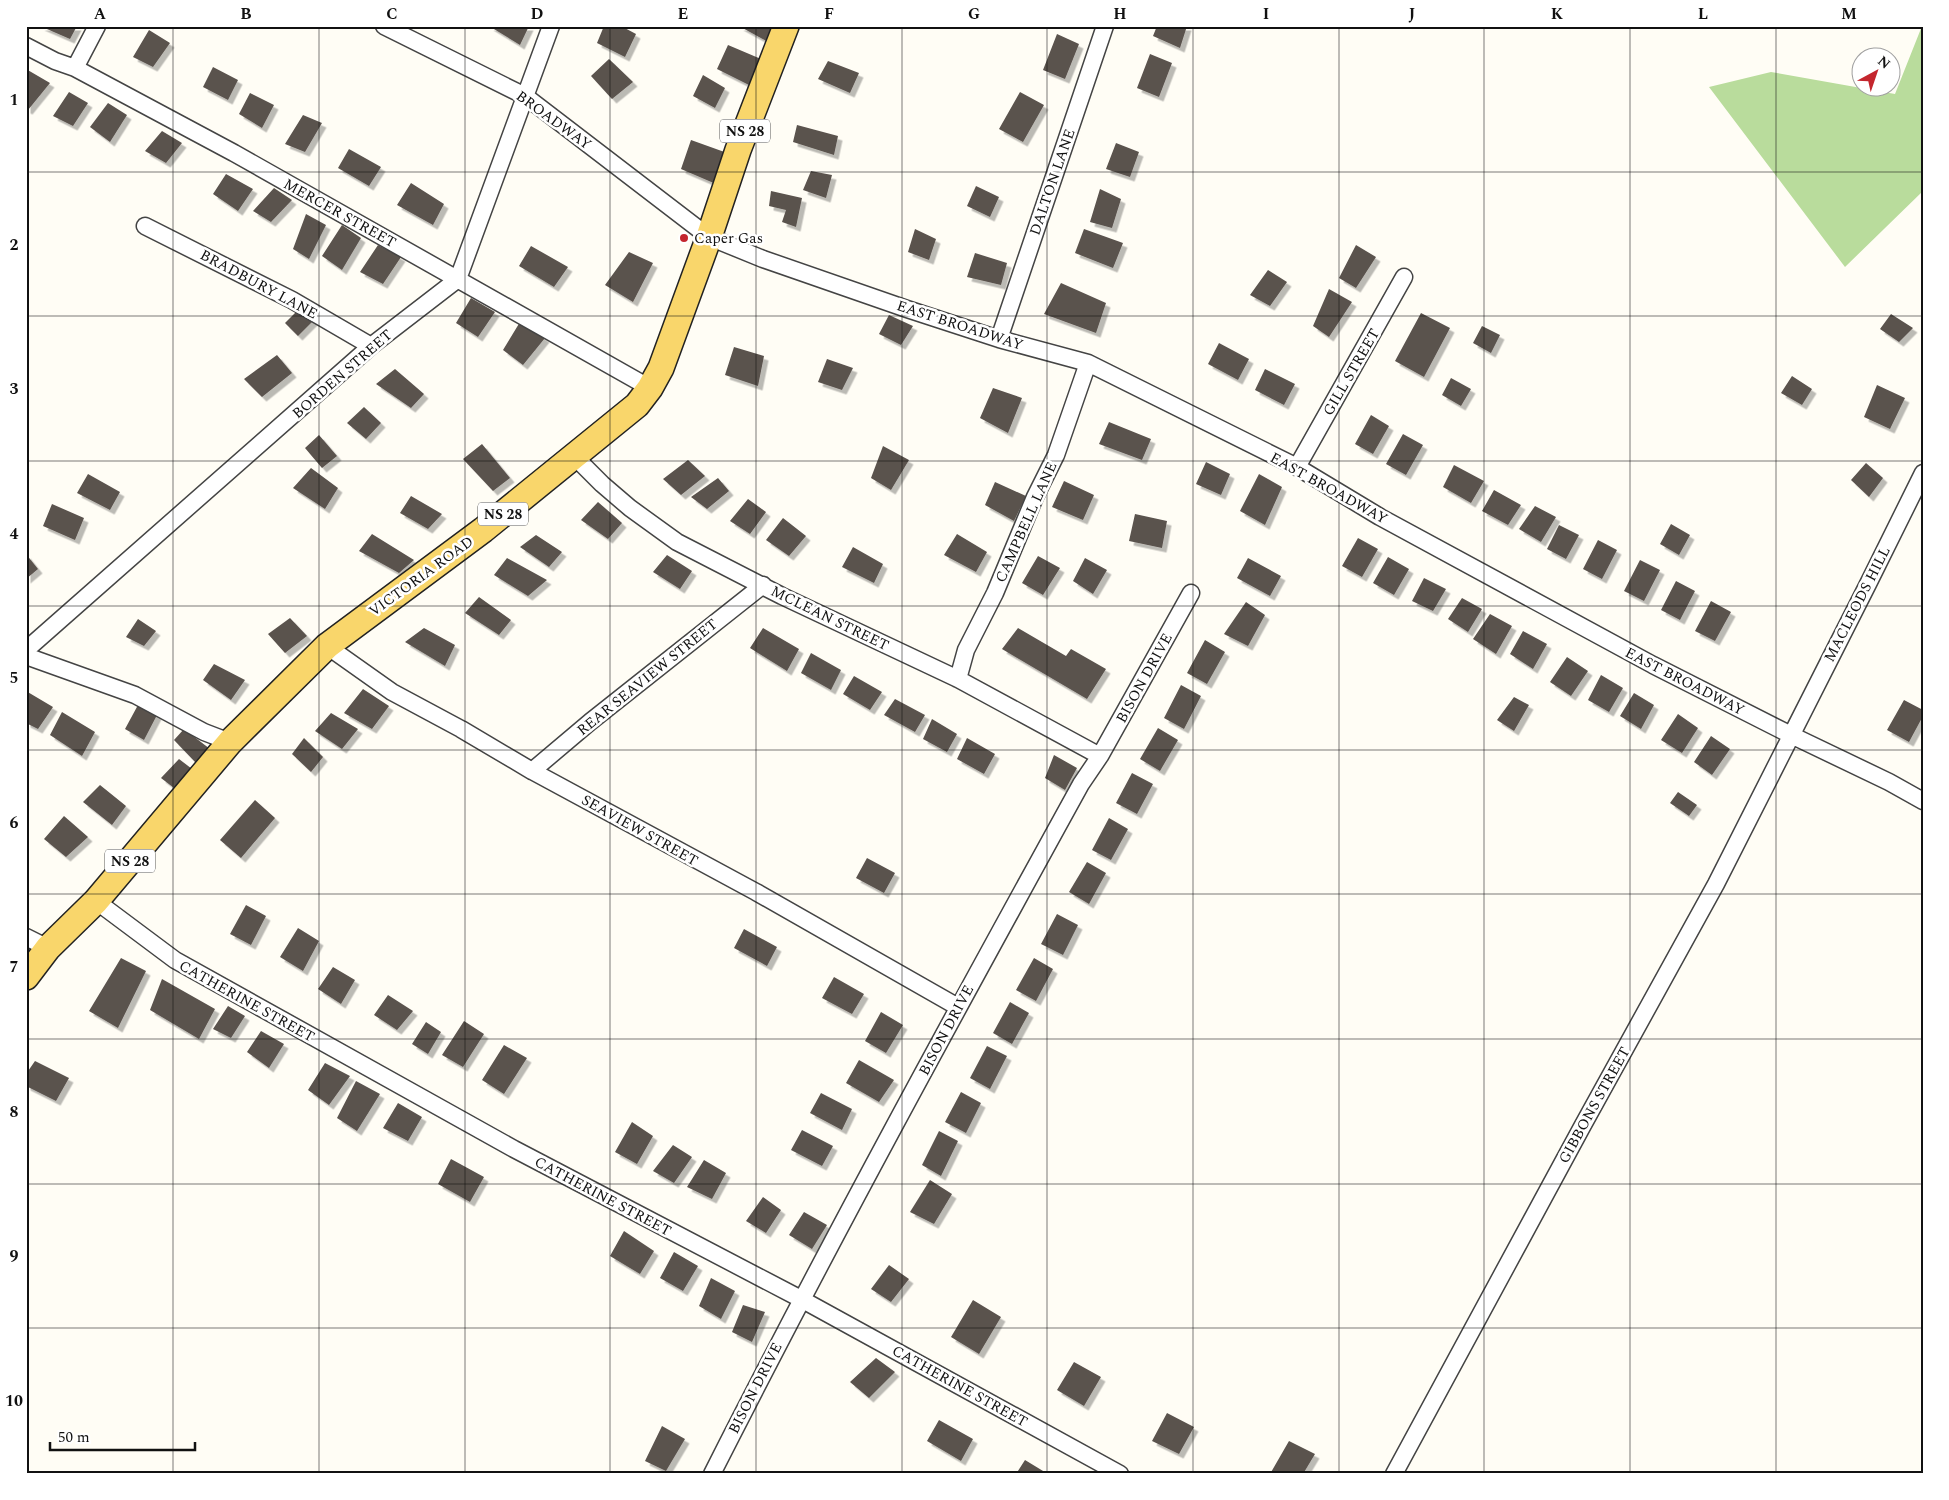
<svg xmlns="http://www.w3.org/2000/svg" width="1949" height="1500" viewBox="0 0 1949 1500" font-family="Spectral,serif">
<style>
.forest{fill:#b9dc9c}
.building{fill:#5a524d;filter:url(#shadow)}
.lines{fill:none;stroke-linecap:round;stroke-linejoin:round}
.street-casing{stroke:#444;stroke-width:19}
.primary-casing{stroke:#222;stroke-width:28}
.street{stroke:#fff;stroke-width:16}
.primary{stroke:#f9d66b;stroke-width:25}
.grid{fill:none;stroke:#111;stroke-width:1;stroke-opacity:0.55}
.poi-dot{fill:#c4262e;stroke:#fff;stroke-width:2}
.labels{text-anchor:middle;stroke-width:5;stroke-linejoin:round;paint-order:stroke}
.shield{fill:#fff;stroke:#585858;stroke-width:1}
.shield-label{font-size:14px;font-weight:bold;fill:#111}
.street-label{font-size:15px;fill:#111;stroke:#fff}
.poi-label{font-size:15px;fill:#111;stroke:#fff;text-anchor:start}
.neatline{fill:none;stroke:#111;stroke-width:2}
.grid-label{font-size:16px;text-anchor:middle;font-weight:bold;fill:#111}
</style>
<defs>
<filter id="shadow"><feDropShadow dx="4.5" dy="4.5" stdDeviation="0" flood-color="#0004"/></filter>
</defs>
<rect width="100%" height="100%" fill="#fffdf5"/>
<!-- forest -->
<path class="forest" d="M 1922,26 L 1923,191 L 1845,267 L 1709,87 L 1771,72 L 1895,94 Z"/>
<!-- building -->
<path class="building" d="M 40,26 L 77,26 L 70,39 Z
M 489,26 L 529,26 L 520,45 Z
M 604,26 L 621,26 L 636,34 L 625,57 L 597,43 Z
M 739,26 L 777,26 L 770,43 Z
M 1157,26 L 1187,26 L 1180,48 L 1153,36 Z
M 149,30 L 170,43 L 153,67 L 133,57 Z
M 1057,34 L 1079,44 L 1065,79 L 1043,70 Z
M 728,45 L 761,59 L 751,86 L 717,69 Z
M 1150,54 L 1172,63 L 1159,97 L 1137,88 Z
M 609,59 L 633,82 L 612,99 L 591,76 Z
M 828,61 L 859,73 L 850,93 L 818,79 Z
M 213,67 L 238,80 L 228,100 L 203,87 Z
M 26,69 L 50,83 L 28,110 L 26,109 Z
M 703,75 L 725,88 L 715,108 L 693,96 Z
M 69,92 L 88,103 L 73,126 L 53,116 Z
M 1020,92 L 1044,105 L 1023,142 L 999,129 Z
M 250,93 L 274,105 L 262,128 L 239,114 Z
M 108,103 L 127,115 L 110,142 L 90,127 Z
M 303,115 L 322,123 L 305,152 L 285,144 Z
M 797,125 L 838,136 L 834,155 L 793,142 Z
M 162,131 L 182,143 L 166,163 L 145,151 Z
M 691,140 L 730,154 L 716,184 L 681,169 Z
M 1116,143 L 1139,152 L 1130,177 L 1106,169 Z
M 349,149 L 381,167 L 369,186 L 338,168 Z
M 811,171 L 832,175 L 826,198 L 803,190 Z
M 226,174 L 253,189 L 238,211 L 213,194 Z
M 411,183 L 444,204 L 433,225 L 397,205 Z
M 976,186 L 999,197 L 990,217 L 967,206 Z
M 274,188 L 292,200 L 271,222 L 253,211 Z
M 1100,189 L 1121,199 L 1112,228 L 1090,222 Z
M 771,191 L 802,198 L 796,227 L 782,222 L 786,210 L 769,206 Z
M 306,214 L 326,225 L 309,259 L 293,249 Z
M 342,225 L 361,238 L 342,270 L 322,256 Z
M 915,229 L 936,239 L 929,260 L 908,252 Z
M 1084,229 L 1123,243 L 1113,268 L 1075,253 Z
M 378,245 L 401,257 L 383,284 L 360,272 Z
M 1356,245 L 1376,257 L 1356,288 L 1339,278 Z
M 531,246 L 568,267 L 554,287 L 519,266 Z
M 629,252 L 653,263 L 633,302 L 605,285 Z
M 975,253 L 1007,263 L 1001,285 L 967,277 Z
M 1268,270 L 1287,282 L 1270,306 L 1250,295 Z
M 1061,283 L 1106,303 L 1096,333 L 1044,314 Z
M 1329,289 L 1352,302 L 1329,337 L 1313,326 Z
M 471,298 L 495,312 L 478,337 L 456,323 Z
M 301,307 L 314,320 L 298,336 L 285,323 Z
M 1421,313 L 1450,328 L 1424,377 L 1395,361 Z
M 1891,314 L 1913,328 L 1899,342 L 1880,329 Z
M 889,315 L 913,326 L 901,345 L 879,334 Z
M 520,322 L 545,338 L 523,365 L 503,350 Z
M 1482,326 L 1500,335 L 1491,353 L 1473,343 Z
M 1219,343 L 1249,359 L 1238,380 L 1208,364 Z
M 734,347 L 764,356 L 758,386 L 725,375 Z
M 277,355 L 292,373 L 262,397 L 244,379 Z
M 827,359 L 853,368 L 842,390 L 818,382 Z
M 395,369 L 424,394 L 411,408 L 376,384 Z
M 1265,369 L 1295,384 L 1284,405 L 1255,390 Z
M 1792,376 L 1812,389 L 1802,405 L 1781,393 Z
M 1451,378 L 1471,389 L 1461,406 L 1442,395 Z
M 1877,385 L 1905,398 L 1890,429 L 1864,417 Z
M 993,388 L 1022,398 L 1008,433 L 980,418 Z
M 364,407 L 381,423 L 366,439 L 347,423 Z
M 1371,415 L 1389,426 L 1373,454 L 1355,444 Z
M 1109,422 L 1151,439 L 1142,460 L 1099,444 Z
M 1403,434 L 1423,445 L 1406,475 L 1386,464 Z
M 319,435 L 337,456 L 322,468 L 305,448 Z
M 482,444 L 510,478 L 493,491 L 463,459 Z
M 883,446 L 909,460 L 891,490 L 871,478 Z
M 688,460 L 705,476 L 681,495 L 663,479 Z
M 1206,462 L 1230,474 L 1221,495 L 1196,484 Z
M 1866,463 L 1883,478 L 1869,497 L 1851,480 Z
M 1454,465 L 1484,481 L 1471,503 L 1443,487 Z
M 311,468 L 338,488 L 325,509 L 293,488 Z
M 88,474 L 120,492 L 110,510 L 77,493 Z
M 1259,474 L 1282,487 L 1265,525 L 1240,511 Z
M 718,478 L 729,491 L 707,509 L 691,497 Z
M 1064,481 L 1094,495 L 1083,520 L 1052,507 Z
M 995,482 L 1026,496 L 1014,521 L 985,505 Z
M 1494,490 L 1521,505 L 1508,525 L 1482,511 Z
M 411,496 L 442,514 L 428,529 L 400,513 Z
M 748,499 L 766,512 L 750,534 L 730,521 Z
M 598,502 L 622,523 L 608,539 L 581,520 Z
M 52,504 L 84,518 L 75,540 L 43,526 Z
M 1535,506 L 1556,517 L 1541,542 L 1519,529 Z
M 1135,514 L 1167,521 L 1162,548 L 1129,541 Z
M 783,518 L 806,536 L 789,556 L 766,540 Z
M 1671,524 L 1690,535 L 1679,555 L 1660,544 Z
M 1559,525 L 1579,535 L 1566,559 L 1547,549 Z
M 372,534 L 414,560 L 399,573 L 359,551 Z
M 957,534 L 987,552 L 976,572 L 944,555 Z
M 536,535 L 562,552 L 549,567 L 520,547 Z
M 1358,538 L 1378,549 L 1362,577 L 1342,566 Z
M 1598,540 L 1617,550 L 1602,579 L 1583,569 Z
M 853,547 L 883,564 L 874,583 L 842,567 Z
M 26,554 L 38,569 L 26,579 Z
M 667,555 L 692,571 L 680,589 L 653,572 Z
M 1038,556 L 1060,568 L 1043,595 L 1022,583 Z
M 1388,557 L 1409,569 L 1394,595 L 1373,583 Z
M 507,558 L 547,580 L 528,596 L 494,575 Z
M 1085,558 L 1107,570 L 1093,594 L 1073,581 Z
M 1248,558 L 1281,576 L 1270,596 L 1237,578 Z
M 1640,560 L 1660,570 L 1644,601 L 1624,591 Z
M 1424,578 L 1446,589 L 1433,611 L 1412,601 Z
M 1676,581 L 1695,591 L 1680,620 L 1661,610 Z
M 479,597 L 511,620 L 499,635 L 465,613 Z
M 1462,598 L 1482,609 L 1468,632 L 1448,619 Z
M 1711,601 L 1731,612 L 1715,641 L 1695,631 Z
M 1246,602 L 1265,615 L 1248,646 L 1224,634 Z
M 1490,614 L 1512,626 L 1496,654 L 1473,639 Z
M 290,618 L 307,636 L 285,653 L 268,634 Z
M 138,619 L 156,631 L 144,646 L 126,637 Z
M 424,628 L 455,645 L 445,666 L 405,642 Z
M 763,628 L 799,649 L 787,671 L 750,648 Z
M 1018,628 L 1066,656 L 1071,649 L 1106,669 L 1087,699 L 1002,649 Z
M 1523,631 L 1547,644 L 1533,669 L 1510,654 Z
M 1205,640 L 1225,652 L 1207,684 L 1187,673 Z
M 811,653 L 841,670 L 831,690 L 801,673 Z
M 1567,657 L 1588,671 L 1571,696 L 1550,682 Z
M 214,664 L 245,680 L 231,700 L 203,680 Z
M 1601,675 L 1623,688 L 1609,712 L 1588,700 Z
M 854,676 L 882,692 L 870,710 L 843,694 Z
M 1181,685 L 1201,696 L 1184,729 L 1164,718 Z
M 363,689 L 389,706 L 372,729 L 344,713 Z
M 26,691 L 53,707 L 38,729 L 26,723 Z
M 1634,693 L 1654,705 L 1641,729 L 1620,716 Z
M 1514,697 L 1529,705 L 1514,731 L 1497,720 Z
M 895,699 L 925,715 L 915,732 L 884,715 Z
M 1904,700 L 1923,710 L 1923,716 L 1909,742 L 1887,730 Z
M 138,705 L 157,715 L 144,740 L 125,729 Z
M 62,712 L 95,732 L 82,756 L 50,735 Z
M 331,713 L 358,729 L 342,749 L 315,731 Z
M 1678,714 L 1698,728 L 1682,753 L 1661,740 Z
M 932,719 L 957,734 L 947,752 L 923,739 Z
M 1158,728 L 1178,740 L 1160,771 L 1140,759 Z
M 184,729 L 210,749 L 197,764 L 174,740 Z
M 1711,736 L 1730,749 L 1712,775 L 1694,762 Z
M 304,738 L 323,757 L 311,772 L 292,754 Z
M 967,738 L 995,754 L 984,774 L 957,759 Z
M 1054,755 L 1077,768 L 1065,790 L 1045,778 Z
M 179,759 L 196,772 L 178,791 L 161,778 Z
M 1132,773 L 1153,784 L 1137,814 L 1116,803 Z
M 100,785 L 126,806 L 112,825 L 83,802 Z
M 1678,792 L 1697,805 L 1689,816 L 1670,803 Z
M 255,800 L 275,818 L 241,858 L 220,840 Z
M 64,816 L 88,837 L 66,857 L 44,839 Z
M 1109,818 L 1128,829 L 1111,860 L 1092,850 Z
M 867,858 L 895,873 L 884,893 L 856,878 Z
M 1087,862 L 1106,873 L 1089,904 L 1069,892 Z
M 246,905 L 266,916 L 251,945 L 230,934 Z
M 1057,914 L 1078,925 L 1063,955 L 1041,944 Z
M 298,928 L 319,941 L 303,971 L 280,957 Z
M 744,929 L 777,947 L 767,966 L 734,948 Z
M 121,958 L 146,971 L 118,1028 L 89,1011 Z
M 1034,958 L 1053,969 L 1036,1001 L 1016,990 Z
M 333,967 L 355,980 L 341,1004 L 318,989 Z
M 834,977 L 864,994 L 852,1014 L 822,998 Z
M 162,979 L 215,1009 L 199,1039 L 150,1010 Z
M 388,995 L 413,1011 L 397,1030 L 374,1015 Z
M 1010,1002 L 1029,1013 L 1012,1044 L 993,1033 Z
M 228,1006 L 245,1016 L 231,1038 L 213,1029 Z
M 881,1012 L 903,1025 L 886,1053 L 865,1041 Z
M 464,1021 L 484,1034 L 463,1067 L 442,1055 Z
M 426,1022 L 441,1032 L 428,1054 L 412,1044 Z
M 261,1031 L 284,1044 L 269,1068 L 247,1052 Z
M 504,1045 L 527,1058 L 504,1094 L 482,1080 Z
M 987,1046 L 1007,1056 L 990,1089 L 970,1078 Z
M 859,1060 L 894,1080 L 879,1102 L 846,1083 Z
M 35,1061 L 69,1078 L 56,1101 L 26,1086 L 26,1074 Z
M 325,1063 L 350,1076 L 329,1105 L 308,1090 Z
M 356,1081 L 380,1094 L 357,1131 L 337,1118 Z
M 961,1092 L 981,1103 L 966,1133 L 945,1122 Z
M 821,1093 L 852,1109 L 842,1130 L 810,1113 Z
M 398,1103 L 422,1117 L 408,1141 L 383,1128 Z
M 632,1122 L 653,1136 L 637,1164 L 615,1152 Z
M 802,1130 L 833,1146 L 822,1166 L 791,1150 Z
M 939,1131 L 958,1141 L 941,1176 L 922,1165 Z
M 673,1145 L 692,1157 L 674,1183 L 653,1171 Z
M 451,1159 L 484,1177 L 470,1202 L 438,1184 Z
M 704,1160 L 726,1173 L 712,1199 L 687,1187 Z
M 930,1180 L 952,1194 L 934,1224 L 910,1212 Z
M 763,1197 L 781,1210 L 766,1233 L 746,1221 Z
M 804,1212 L 827,1225 L 812,1249 L 789,1235 Z
M 624,1231 L 654,1251 L 640,1274 L 610,1256 Z
M 674,1252 L 698,1266 L 683,1291 L 660,1278 Z
M 889,1265 L 909,1279 L 891,1302 L 871,1289 Z
M 711,1278 L 735,1291 L 721,1319 L 699,1306 Z
M 973,1300 L 1001,1317 L 979,1354 L 951,1337 Z
M 743,1305 L 765,1312 L 752,1342 L 732,1332 Z
M 876,1358 L 895,1372 L 869,1398 L 850,1382 Z
M 1074,1362 L 1101,1377 L 1084,1406 L 1057,1390 Z
M 1167,1413 L 1194,1427 L 1179,1454 L 1152,1441 Z
M 939,1420 L 973,1439 L 961,1461 L 927,1441 Z
M 662,1426 L 685,1439 L 666,1471 L 645,1461 Z
M 1289,1441 L 1315,1454 L 1303,1474 L 1270,1474 Z
M 1025,1460 L 1048,1474 L 1016,1474 Z"/>
<g class="lines">
<!-- street casing -->
<g class="street-casing">
<path id="street" d="M 384,26 L 525,96 L 709,237 L 763,259 L 907,309 L 999,339 L 1088,363 L 1297,467 L 1380,517 L 1653,665 L 1791,735 L 1889,782 L 1923,801
M 26,46 L 55,61 L 75,68 L 234,153 L 650,388
M 75,68 L 97,26
M 145,226 L 292,300 L 371,346
M 999,339 L 1105,26
M 575,457 L 602,484 L 630,508 L 677,542 L 782,596 L 958,679 L 1100,756
M 1297,467 L 1404,277
M 327,646 L 392,692 L 461,729 L 532,771 L 756,892 L 958,1007
M 26,650 L 371,346 L 458,279 L 551,26
M 26,656 L 135,695 L 204,732 L 230,742
M 958,679 L 966,650 L 995,593 L 1035,497 L 1056,455 L 1088,363
M 532,771 L 590,722 L 763,585
M 96,901 L 175,960 L 514,1149 L 801,1299 L 1120,1474
M 26,937 L 48,948
M 712,1474 C 830,1241 955,1013 1081,784 L 1100,756 L 1191,593
M 1394,1474 L 1583,1125 L 1716,884 L 1868,584 L 1923,473"/>
</g>
<!-- primary casing -->
<g class="primary-casing">
<path id="primary" d="M 26,977 L 48,948 L 96,901 L 230,742 L 327,646 L 483,530 L 637,405 L 650,388 L 661,368 L 709,237 L 738,150 L 786,26"/>
</g>
<!-- street -->
<use href="#street" class="street"/>
<!-- primary -->
<use href="#primary" class="primary"/>
</g>
<!-- grid -->
<path class="grid" d="M 173,26 L 173,1474M 319,26 L 319,1474M 465,26 L 465,1474M 610,26 L 610,1474M 756,26 L 756,1474M 902,26 L 902,1474M 1047,26 L 1047,1474M 1193,26 L 1193,1474M 1339,26 L 1339,1474M 1484,26 L 1484,1474M 1630,26 L 1630,1474M 1776,26 L 1776,1474M 26,172 L 1923,172M 26,316 L 1923,316M 26,461 L 1923,461M 26,606 L 1923,606M 26,750 L 1923,750M 26,894 L 1923,894M 26,1039 L 1923,1039M 26,1184 L 1923,1184M 26,1328 L 1923,1328"/>
<!-- markers -->
<circle class="poi-dot" cx="684" cy="238" r="5"/>
<g class="labels">
<!-- shield labels -->
<g class="shield">
<rect x="720" y="119.5" width="50" height="23" rx="4"/>
<rect x="478" y="502.5" width="50" height="23" rx="4"/>
<rect x="105" y="849.5" width="50" height="23" rx="4"/>
</g>
<g class="shield-label">
<text x="745" y="136">NS 28</text>
<text x="503" y="519">NS 28</text>
<text x="130" y="866">NS 28</text>
</g>
<!-- street labels -->
<g class="street-label">
<text transform="translate(554 120) rotate(36)" y="5">BROADWAY</text>
<text transform="translate(1052 182) rotate(-71)" y="5">DALTON LANE</text>
<text transform="translate(340 213) rotate(29)" y="5">MERCER STREET</text>
<text transform="translate(259 284) rotate(28)" y="5">BRADBURY LANE</text>
<text transform="translate(960 325) rotate(18)" y="5">EAST BROADWAY</text>
<text transform="translate(1351 372) rotate(-60)" y="5">GILL STREET</text>
<text transform="translate(342 374) rotate(-41)" y="5">BORDEN STREET</text>
<text transform="translate(1329 488) rotate(29)" y="5">EAST BROADWAY</text>
<text transform="translate(1026 522) rotate(-66)" y="5">CAMPBELL LANE</text>
<text transform="translate(421 576) rotate(-36)" y="5">VICTORIA ROAD</text>
<text transform="translate(1857 604) rotate(-63)" y="5">MACLEODS HILL</text>
<text transform="translate(830 618) rotate(26)" y="5">MCLEAN STREET</text>
<text transform="translate(647 677) rotate(-39)" y="5">REAR SEAVIEW STREET</text>
<text transform="translate(1144 678) rotate(-61)" y="5">BISON DRIVE</text>
<text transform="translate(1685 681) rotate(27)" y="5">EAST BROADWAY</text>
<text transform="translate(640 830) rotate(29)" y="5">SEAVIEW STREET</text>
<text transform="translate(247 1001) rotate(29)" y="5">CATHERINE STREET</text>
<text transform="translate(946 1030) rotate(-62)" y="5">BISON DRIVE</text>
<text transform="translate(1594 1105) rotate(-61)" y="5">GIBBONS STREET</text>
<text transform="translate(603 1196) rotate(28)" y="5">CATHERINE STREET</text>
<text transform="translate(960 1386) rotate(29)" y="5">CATHERINE STREET</text>
<text transform="translate(755 1388) rotate(-63)" y="5">BISON DRIVE</text>
</g>
<!-- poi labels -->
<g class="poi-label">
<text x="694" y="243">Caper Gas</text>
</g>
</g>
<!-- border -->
<rect width="1949" height="1500" fill="none" stroke="#ffffff" stroke-width="55"/>
<!-- north arrow -->
<g transform="translate(1876 72) rotate(40)"><circle r="24" fill="#ffffff" stroke="#a0a0a0"/>
<path d="M0-4L9 19L0 12L-9 19Z" fill="#c4262e"/>
<text y="-8" font-size="14" font-weight="bold" text-anchor="middle" fill="#111111">N</text>
</g>
<!-- scale -->
<path d="M50 1442v8h145v-8" fill="none" stroke="#111111" stroke-width="2.5"/>
<text x="58" y="1442" font-size="15" fill="#111111" stroke="#ffffff" stroke-width="4" paint-order="stroke">50 m</text>
<rect x="28" y="28" width="1894" height="1444" class="neatline"/>
<g class="grid-label">
<text x="100" y="19">A</text>
<text x="246" y="19">B</text>
<text x="392" y="19">C</text>
<text x="537" y="19">D</text>
<text x="683" y="19">E</text>
<text x="829" y="19">F</text>
<text x="974" y="19">G</text>
<text x="1120" y="19">H</text>
<text x="1266" y="19">I</text>
<text x="1412" y="19">J</text>
<text x="1557" y="19">K</text>
<text x="1703" y="19">L</text>
<text x="1849" y="19">M</text>
<text x="14" y="105">1</text>
<text x="14" y="250">2</text>
<text x="14" y="394">3</text>
<text x="14" y="539">4</text>
<text x="14" y="683">5</text>
<text x="14" y="828">6</text>
<text x="14" y="972">7</text>
<text x="14" y="1117">8</text>
<text x="14" y="1261">9</text>
<text x="14" y="1406">10</text>
</g>
</svg>
